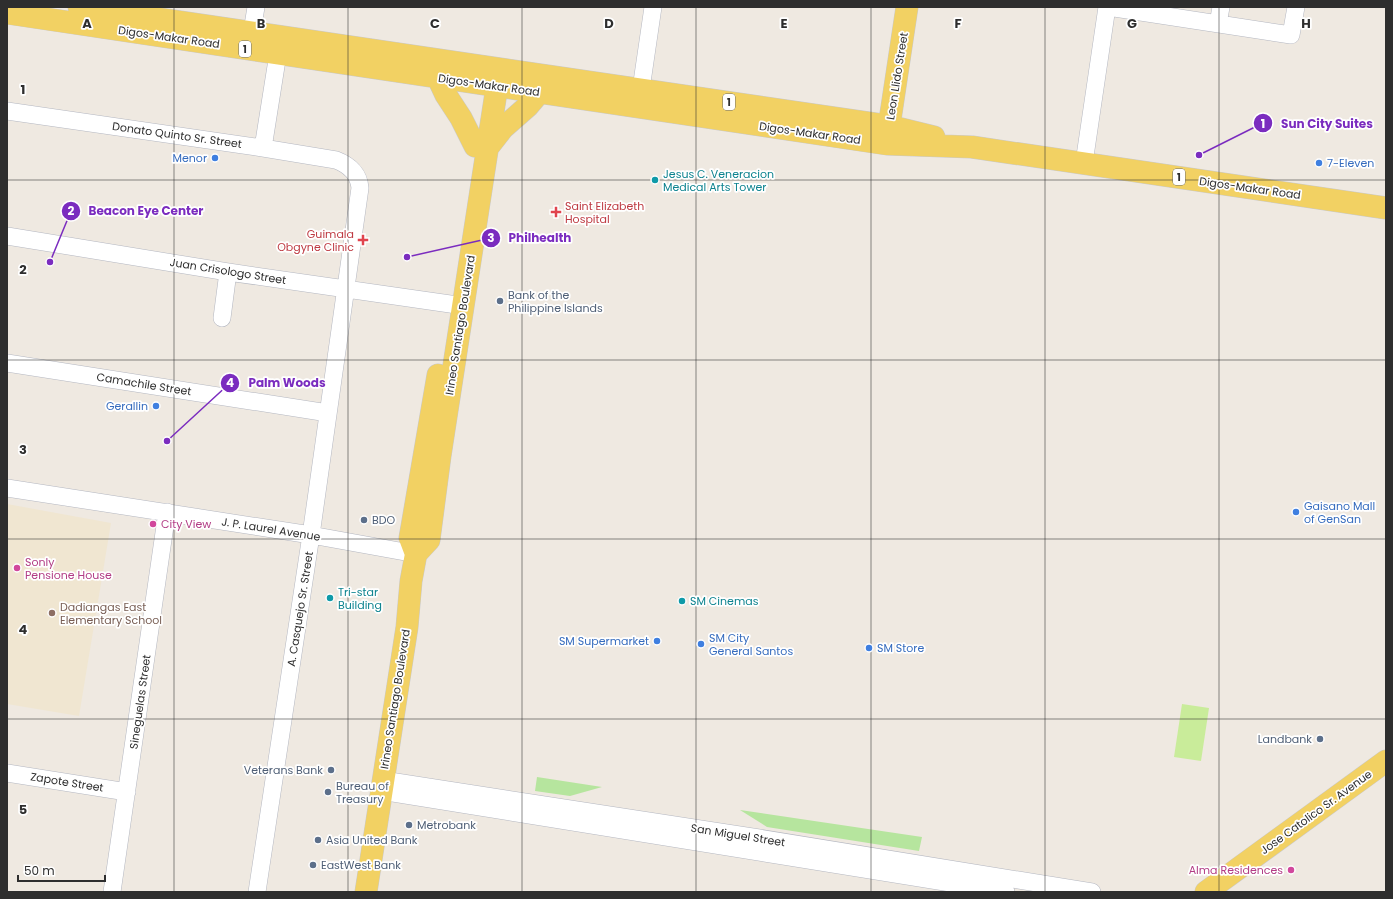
<svg xmlns="http://www.w3.org/2000/svg" width="1393" height="899" viewBox="0 0 1393 899" font-family="Poppins,sans-serif">
<style>
.education{fill:#f0e6d1}
.green{fill:#b6e59e}
.pitch{fill:#c9ec9a}
.lines{fill:none;stroke-linecap:round;stroke-linejoin:round}
.minor-casing{stroke:#b4b7c1;stroke-width:18}
.major-casing{stroke:#c9c9c9;stroke-width:23}
.minor{stroke:#fff;stroke-width:17}
.major{stroke:#f2d163;stroke-width:22}
.grid{fill:none;stroke:#2e2e2e;stroke-width:1;stroke-opacity:0.55}
.shop-dot{fill:#3f7fe0;stroke:#fff;stroke-width:1.5}
.culture-dot{fill:#0f9aa8;stroke:#fff;stroke-width:1.5}
.health-dot{fill:#e0444e;stroke:#fff;stroke-width:1.5}
.service-dot{fill:#5c6f8a;stroke:#fff;stroke-width:1.5}
.hotel-dot{fill:#d1479c;stroke:#fff;stroke-width:1.5}
.education-dot{fill:#8d6e63;stroke:#fff;stroke-width:1.5}
.labels{text-anchor:middle;stroke-width:3.5;stroke-linejoin:round;paint-order:stroke}
.shield{fill:#fff;stroke:#6d6d6d;stroke-width:1}
.shield-label{font-size:10px;font-weight:bold;fill:#2e2e2e}
.street-label{font-size:11px;fill:#2e2e2e;stroke:#fff}
.shop-label{font-size:11px;fill:#366cbe;stroke:#fff;text-anchor:start}
.culture-label{font-size:11px;fill:#0d838f;stroke:#fff;text-anchor:start}
.health-label{font-size:11px;fill:#be3a42;stroke:#fff;text-anchor:start}
.service-label{font-size:11px;fill:#4e5e75;stroke:#fff;text-anchor:start}
.hotel-label{font-size:11px;fill:#b23c85;stroke:#fff;text-anchor:start}
.education-label{font-size:11px;fill:#785e54;stroke:#fff;text-anchor:start}
.grid-label{font-size:13px;text-anchor:middle;font-weight:bold;fill:#2e2e2e;stroke:#fff;stroke-width:3.5;stroke-linejoin:round;paint-order:stroke}
.leader{fill:none;stroke:#7b2cbf;stroke-width:1.5}
.callout-dot{fill:#7b2cbf;stroke:#fff;stroke-width:1.5}
.mark-label{font-size:12px;text-anchor:middle;font-weight:bold;fill:#fff}
.callout-label{font-size:12px;text-anchor:middle;font-weight:bold;fill:#7b2cbf;stroke:#fff;stroke-width:3.5;stroke-linejoin:round;paint-order:stroke}
</style>
<rect width="100%" height="100%" fill="#efe9e1"/>
<!-- education -->
<path class="education" d="M 7,504 L 111,523 L 79,716 L 7,704 Z"/>
<!-- green -->
<path class="green" d="M 537,777 L 602,787 L 570,796 L 535,791 Z
M 740,810 L 922,837 L 919,851 L 767,827 Z"/>
<!-- pitch -->
<path class="pitch" d="M 1182,704 L 1209,708 L 1201,761 L 1174,757 Z"/>
<g class="lines">
<!-- minor casing -->
<g class="minor-casing">
<path id="minor" d="M 1108,7 L 1291,35 L 1296,7
M 1218,24 L 1221,7
M 250,44 L 256,7
M 641,89 L 653,7
M 7,111 L 263,148 L 336,160 C 349,165 359,174 360,188 L 311,535 L 257,892
M 263,148 L 280,41
M 1084,163 L 1107,7
M 7,236 L 228,272 L 464,306
M 222,318 L 228,272
M 7,363 L 328,413
M 7,488 L 311,535 L 416,554
M 7,773 L 127,792
M 383,780 L 759,838 L 1092,892
M 381,793 L 387,792 L 1006,892
M 112,892 L 167,512"/>
</g>
<!-- major casing -->
<g class="major-casing">
<path id="major" d="M 79,7 L 889,126 L 934,137
M 7,13 L 887,144 L 972,147 L 1386,208
M 438,78 L 446,95 L 461,118 L 475,146
M 887,140 L 907,7
M 489,146 L 503,128 L 528,106 L 539,93
M 416,554 L 410,538 L 438,375
M 366,892 L 407,627 L 411,581 L 416,554 L 429,540 L 440,456 L 499,73
M 1206,892 L 1386,761"/>
</g>
<!-- minor -->
<use href="#minor" class="minor"/>
<!-- major -->
<use href="#major" class="major"/>
</g>
<!-- grid -->
<path class="grid" d="M 174,7 L 174,892M 348,7 L 348,892M 522,7 L 522,892M 696,7 L 696,892M 871,7 L 871,892M 1045,7 L 1045,892M 1219,7 L 1219,892M 7,180 L 1386,180M 7,360 L 1386,360M 7,539 L 1386,539M 7,719 L 1386,719"/>
<!-- markers -->
<g class="shop-dot">
<circle cx="215" cy="158" r="4"/>
<circle cx="1319" cy="163" r="4"/>
<circle cx="156" cy="406" r="4"/>
<circle cx="1296" cy="512" r="4"/>
<circle cx="657" cy="641" r="4"/>
<circle cx="701" cy="644" r="4"/>
<circle cx="869" cy="648" r="4"/>
</g>
<g class="culture-dot">
<circle cx="655" cy="180" r="4"/>
<circle cx="330" cy="598" r="4"/>
<circle cx="682" cy="601" r="4"/>
</g>
<g class="health-dot">
<path d="M554 206h4v4h4v4h-4v4h-4v-4h-4v-4h4z"/>
<path d="M361 234h4v4h4v4h-4v4h-4v-4h-4v-4h4z"/>
</g>
<g class="service-dot">
<circle cx="500" cy="301" r="4"/>
<circle cx="364" cy="520" r="4"/>
<circle cx="1320" cy="739" r="4"/>
<circle cx="331" cy="770" r="4"/>
<circle cx="328" cy="792" r="4"/>
<circle cx="409" cy="825" r="4"/>
<circle cx="318" cy="840" r="4"/>
<circle cx="313" cy="865" r="4"/>
</g>
<g class="hotel-dot">
<circle cx="153" cy="524" r="4"/>
<circle cx="17" cy="568" r="4"/>
<circle cx="1291" cy="870" r="4"/>
</g>
<circle class="education-dot" cx="52" cy="613" r="4"/>
<g class="labels">
<!-- shield labels -->
<g class="shield">
<rect x="239" y="41" width="12" height="16" rx="3"/>
<rect x="723" y="94" width="12" height="16" rx="3"/>
<rect x="1173" y="169" width="12" height="16" rx="3"/>
</g>
<g class="shield-label">
<text x="245" y="53">1</text>
<text x="729" y="106">1</text>
<text x="1179" y="181">1</text>
</g>
<!-- street labels -->
<g class="street-label">
<text transform="translate(169 37) rotate(8)" y="4">Digos-Makar Road</text>
<text transform="translate(897 76) rotate(-81)" y="4">Leon Llido Street</text>
<text transform="translate(489 85) rotate(8)" y="4">Digos-Makar Road</text>
<text transform="translate(810 133) rotate(8)" y="4">Digos-Makar Road</text>
<text transform="translate(177 135) rotate(8)" y="4">Donato Quinto Sr. Street</text>
<text transform="translate(1250 188) rotate(8)" y="4">Digos-Makar Road</text>
<text transform="translate(228 271) rotate(9)" y="4">Juan Crisologo Street</text>
<text transform="translate(460 325) rotate(-81)" y="4">Irineo Santiago Boulevard</text>
<text transform="translate(144 384) rotate(9)" y="4">Camachile Street</text>
<text transform="translate(271 529) rotate(9)" y="4">J. P. Laurel Avenue</text>
<text transform="translate(300 609) rotate(-81)" y="4">A. Casquejo Sr. Street</text>
<text transform="translate(395 699) rotate(-81)" y="4">Irineo Santiago Boulevard</text>
<text transform="translate(140 702) rotate(-82)" y="4">Sineguelas Street</text>
<text transform="translate(67 782) rotate(9)" y="4">Zapote Street</text>
<text transform="translate(1316 812) rotate(-36)" y="4">Jose Catolico Sr. Avenue</text>
<text transform="translate(738 835) rotate(9)" y="4">San Miguel Street</text>
</g>
<!-- shop labels -->
<g class="shop-label">
<text x="207" y="162" text-anchor="end">Menor</text>
<text x="1327" y="167">7-Eleven</text>
<text x="148" y="410" text-anchor="end">Gerallin</text>
<text x="1304" y="510">Gaisano Mall<tspan x="1304" dy="13">of GenSan</tspan></text>
<text x="709" y="642">SM City<tspan x="709" dy="13">General Santos</tspan></text>
<text x="649" y="645" text-anchor="end">SM Supermarket</text>
<text x="877" y="652">SM Store</text>
</g>
<!-- culture labels -->
<g class="culture-label">
<text x="663" y="178">Jesus C. Veneracion<tspan x="663" dy="13">Medical Arts Tower</tspan></text>
<text x="338" y="596">Tri-star<tspan x="338" dy="13">Building</tspan></text>
<text x="690" y="605">SM Cinemas</text>
</g>
<!-- health labels -->
<g class="health-label">
<text x="565" y="210">Saint Elizabeth<tspan x="565" dy="13">Hospital</tspan></text>
<text x="354" y="238" text-anchor="end">Guimala<tspan x="354" dy="13">Obgyne Clinic</tspan></text>
</g>
<!-- service labels -->
<g class="service-label">
<text x="508" y="299">Bank of the<tspan x="508" dy="13">Philippine Islands</tspan></text>
<text x="372" y="524">BDO</text>
<text x="1312" y="743" text-anchor="end">Landbank</text>
<text x="323" y="774" text-anchor="end">Veterans Bank</text>
<text x="336" y="790">Bureau of<tspan x="336" dy="13">Treasury</tspan></text>
<text x="417" y="829">Metrobank</text>
<text x="326" y="844">Asia United Bank</text>
<text x="321" y="869">EastWest Bank</text>
</g>
<!-- hotel labels -->
<g class="hotel-label">
<text x="161" y="528">City View</text>
<text x="25" y="566">Sonly<tspan x="25" dy="13">Pensione House</tspan></text>
<text x="1283" y="874" text-anchor="end">Alma Residences</text>
</g>
<!-- education labels -->
<g class="education-label">
<text x="60" y="611">Dadiangas East<tspan x="60" dy="13">Elementary School</tspan></text>
</g>
</g>
<g class="grid-label">
<text x="87" y="28">A</text>
<text x="261" y="28">B</text>
<text x="435" y="28">C</text>
<text x="609" y="28">D</text>
<text x="784" y="28">E</text>
<text x="958" y="28">F</text>
<text x="1132" y="28">G</text>
<text x="1306" y="28">H</text>
<text x="23" y="94">1</text>
<text x="23" y="274">2</text>
<text x="23" y="454">3</text>
<text x="23" y="634">4</text>
<text x="23" y="814">5</text>
</g>
<!-- callouts -->
<path class="leader" d="M1199 155L1263 123M50 262L71 211M407 257L491 238M167 441L230 383"/>
<g class="callout-dot">
<circle cx="1199" cy="155" r="4"/>
<circle cx="50" cy="262" r="4"/>
<circle cx="407" cy="257" r="4"/>
<circle cx="167" cy="441" r="4"/>
<circle cx="1263" cy="123" r="10"/>
<circle cx="71" cy="211" r="10"/>
<circle cx="491" cy="238" r="10"/>
<circle cx="230" cy="383" r="10"/>
</g>
<g class="mark-label">
<text x="1263" y="128">1</text>
<text x="71" y="215">2</text>
<text x="491" y="242">3</text>
<text x="230" y="387">4</text>
</g>
<g class="callout-label">
<text x="1327" y="128">Sun City Suites</text>
<text x="146" y="215">Beacon Eye Center</text>
<text x="540" y="242">Philhealth</text>
<text x="287" y="387">Palm Woods</text>
</g>
<!-- border -->
<rect width="1393" height="899" fill="none" stroke="#2e2e2e" stroke-width="16"/>
<!-- scale -->
<path d="M18 875v6h87v-6" fill="none" stroke="#2e2e2e" stroke-width="2"/>
<text x="24" y="875" font-size="12" fill="#2e2e2e" stroke="#ffffff" stroke-width="3" paint-order="stroke">50 m</text>
</svg>
